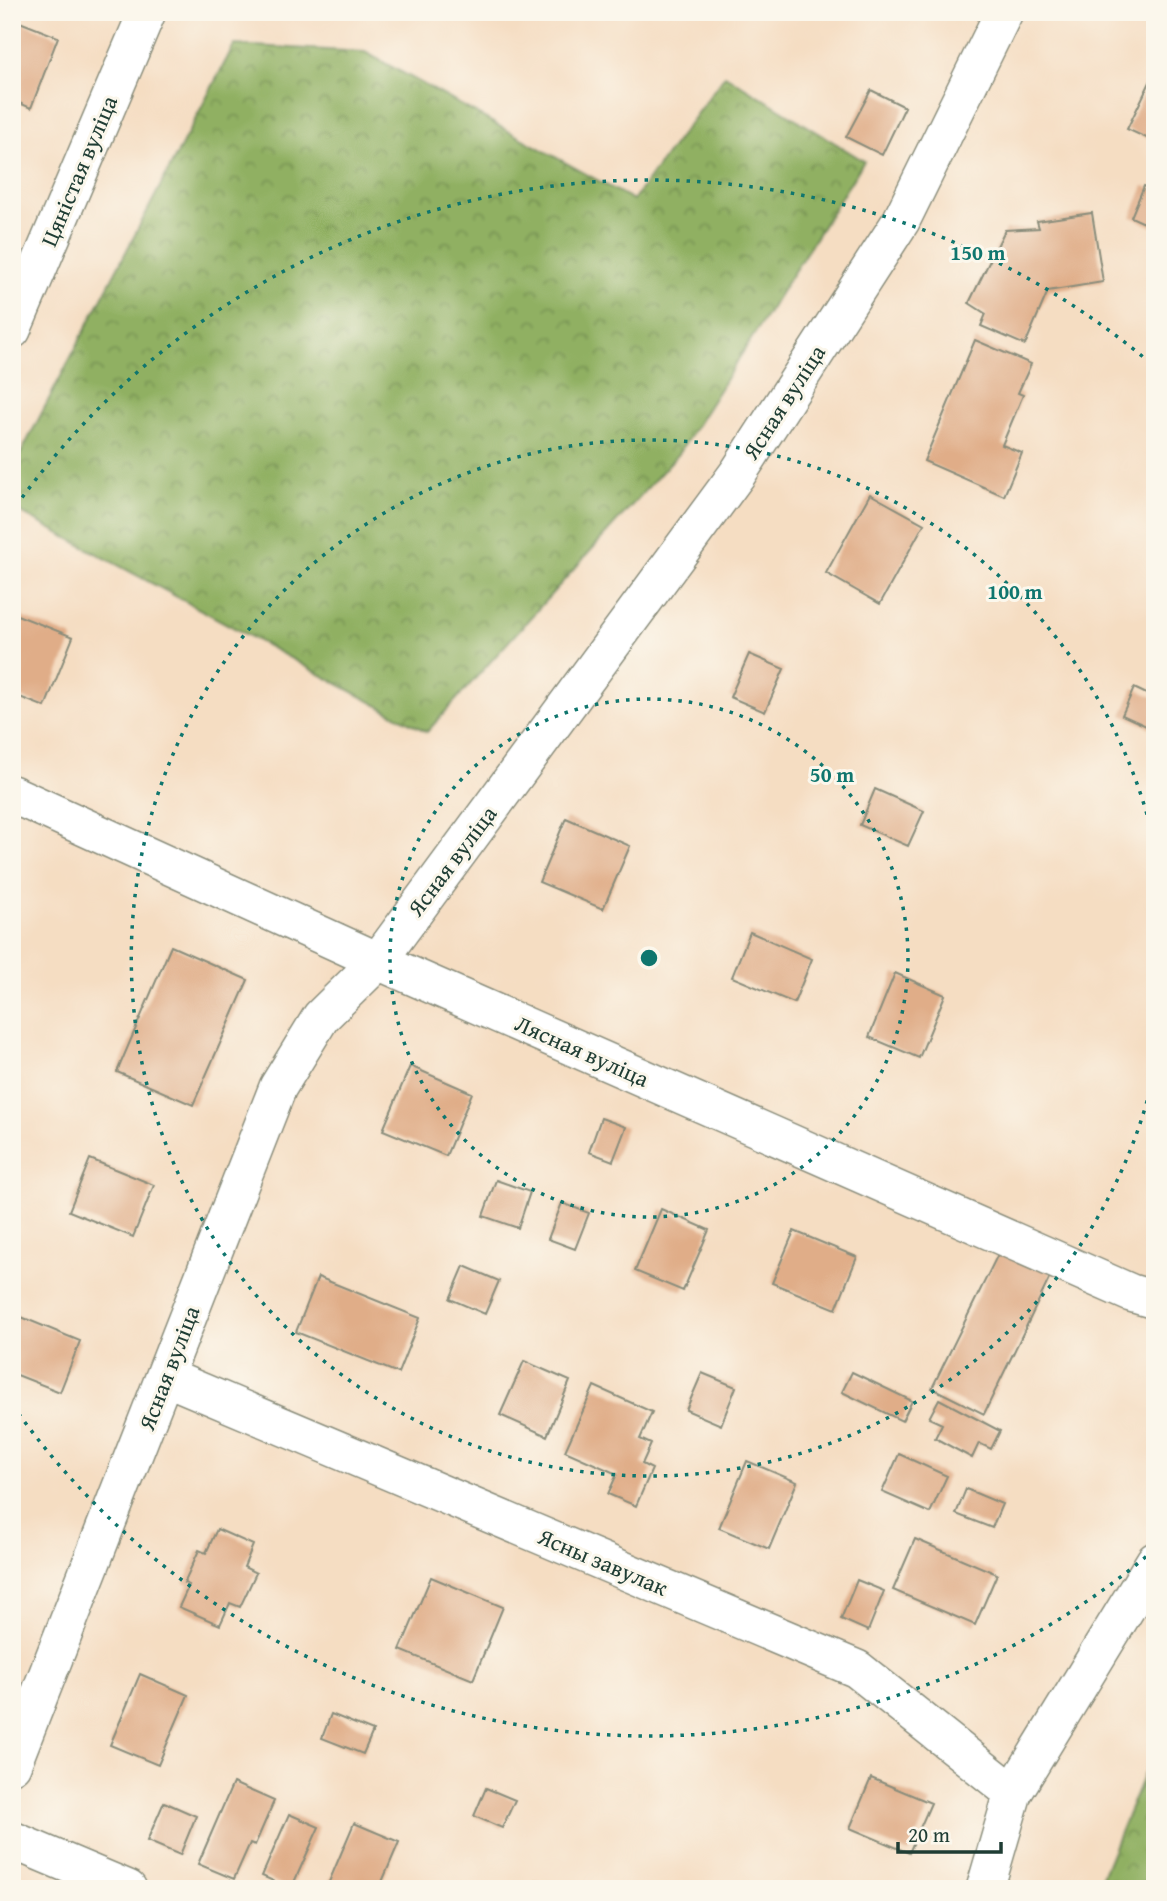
<svg xmlns="http://www.w3.org/2000/svg" width="1167" height="1901" viewBox="0 0 1167 1901" font-family="'Gentium Book Plus',serif">
<style>
.forest{fill:url(#forest-crowns);stroke:#58764b;stroke-width:2}
.building{fill:#e0ad88}
.lines{fill:none;stroke-linecap:round;stroke-linejoin:round}
.street-casing{stroke:#8a8d7b;stroke-width:40}
.street{stroke:#fff;stroke-width:37}
.ring{fill:none;stroke:#0f766e;stroke-width:3.5;stroke-dasharray:3.5 7}
.labels{text-anchor:middle;stroke-width:6;stroke-linejoin:round;paint-order:stroke}
.street-label{font-size:23px;fill:#1f3d34;stroke:#fbf7ec}
.centre{fill:#0f766e;stroke:#fbf7ec;stroke-width:3.5}
.ring-label{font-size:21px;text-anchor:middle;font-weight:bold;fill:#0f766e;stroke:#fbf7ec;stroke-width:6;stroke-linejoin:round;paint-order:stroke}
</style>
<defs>
<pattern id="forest-crowns" width="20" height="18" patternUnits="userSpaceOnUse" patternTransform="scale(1.75)"><rect width="20" height="18" fill="#90b062"/><path d="M2 6a3 3 0 1 1 6 0M12 15a3 3 0 1 1 6 0" fill="none" stroke="#759052"/></pattern>
</defs>
<rect width="100%" height="100%" fill="#fbf7ec"/>
<filter id="ink" filterUnits="userSpaceOnUse"><feTurbulence type="fractalNoise" baseFrequency=".0143" numOctaves="2"/><feDisplacementMap in="SourceGraphic" scale="14" xChannelSelector="R" yChannelSelector="G"/><feConvolveMatrix kernelMatrix="1 2 1 2 8 2 1 2 1" color-interpolation-filters="sRGB"/></filter>
<filter id="wash" filterUnits="userSpaceOnUse"><feTurbulence type="fractalNoise" baseFrequency=".00686" numOctaves="4" result="noise"/><feDisplacementMap in="SourceGraphic" scale="28" xChannelSelector="R" yChannelSelector="G"/><feGaussianBlur stdDeviation="1.57" result="paint"/><feColorMatrix in="noise" values="0 0 0 0 0 0 0 0 0 0 0 0 0 0 0 0 0 1.4 0 .05"/><feComposite in="paint" operator="in"/></filter>
<g filter="url(#wash)">
<rect width="100%" height="100%" fill="#f5ddc2"/>
<!-- forest -->
<path class="forest" d="M 234,45 L 365,52 L 633,200 L 725,75 L 864,161 L 679,453 L 427,732 L 12,508 L 12,470 Z
M 1155,1747 L 1155,1889 L 1097,1889 Z"/>
<g id="blocks">
<!-- building -->
<path class="building" d="M 12,19 L 58,37 L 31,108 L 12,100 Z
M 1155,72 L 1155,142 L 1127,129 Z
M 871,90 L 905,107 L 882,155 L 846,137 Z
M 1144,186 L 1155,190 L 1155,228 L 1131,217 Z
M 1092,213 L 1103,282 L 1048,291 L 1025,345 L 981,326 L 986,314 L 969,303 L 1005,230 L 1039,228 L 1037,221 Z
M 975,340 L 1031,364 L 1018,393 L 1023,395 L 1002,445 L 1022,453 L 1004,496 L 924,461 Z
M 870,494 L 924,524 L 880,604 L 826,573 Z
M 12,613 L 73,637 L 45,707 L 12,694 Z
M 749,654 L 784,669 L 765,712 L 730,697 Z
M 1134,688 L 1155,698 L 1155,730 L 1122,715 Z
M 875,789 L 924,811 L 908,846 L 860,825 Z
M 566,818 L 630,846 L 603,909 L 539,882 Z
M 750,932 L 812,959 L 794,1003 L 732,977 Z
M 171,946 L 248,980 L 193,1105 L 117,1072 Z
M 895,973 L 945,995 L 919,1058 L 869,1037 Z
M 410,1066 L 472,1093 L 446,1156 L 383,1130 Z
M 601,1118 L 626,1127 L 613,1161 L 589,1152 Z
M 90,1159 L 154,1185 L 133,1237 L 69,1211 Z
M 496,1180 L 530,1192 L 518,1228 L 483,1216 Z
M 562,1203 L 589,1213 L 575,1249 L 548,1239 Z
M 661,1209 L 709,1230 L 683,1291 L 635,1271 Z
M 794,1231 L 857,1257 L 836,1309 L 772,1283 Z
M 1001,1248 L 1052,1273 L 984,1414 L 932,1388 Z
M 464,1266 L 499,1281 L 485,1314 L 450,1299 Z
M 318,1277 L 420,1318 L 398,1373 L 296,1332 Z
M 14,1314 L 80,1341 L 60,1392 L 12,1373 L 12,1319 Z
M 524,1361 L 570,1381 L 547,1436 L 500,1415 Z
M 852,1372 L 912,1401 L 902,1421 L 842,1392 Z
M 702,1373 L 736,1387 L 721,1425 L 686,1410 Z
M 594,1386 L 652,1412 L 640,1439 L 651,1444 L 642,1464 L 652,1469 L 636,1506 L 608,1494 L 617,1474 L 565,1451 Z
M 939,1399 L 1000,1431 L 991,1449 L 979,1443 L 972,1458 L 935,1438 L 942,1424 L 929,1418 Z
M 899,1454 L 947,1476 L 930,1513 L 882,1492 Z
M 747,1461 L 797,1482 L 769,1549 L 719,1528 Z
M 966,1489 L 1002,1504 L 992,1528 L 956,1514 Z
M 217,1529 L 253,1545 L 244,1567 L 256,1573 L 240,1607 L 230,1603 L 220,1625 L 179,1607 L 189,1585 L 184,1583 L 199,1550 L 206,1553 Z
M 915,1539 L 997,1574 L 975,1625 L 893,1590 Z
M 431,1577 L 503,1607 L 473,1680 L 400,1650 Z
M 857,1580 L 884,1591 L 868,1631 L 841,1619 Z
M 140,1674 L 188,1695 L 158,1765 L 110,1745 Z
M 331,1714 L 373,1731 L 363,1754 L 322,1738 Z
M 871,1778 L 931,1803 L 909,1853 L 850,1828 Z
M 233,1783 L 274,1801 L 255,1845 L 250,1843 L 234,1879 L 198,1864 Z
M 486,1788 L 515,1800 L 502,1828 L 474,1816 Z
M 164,1802 L 196,1816 L 180,1855 L 147,1841 Z
M 289,1814 L 319,1827 L 291,1889 L 262,1876 Z
M 354,1823 L 399,1842 L 379,1889 L 326,1889 Z
M 536,1880 L 555,1889 L 532,1889 Z"/>
</g>
</g>
<g filter="url(#ink)">
<use href="#blocks" fill-opacity="0" stroke="#8a8d7b" stroke-width="2"/>
<g class="lines">
<!-- street casing -->
<g class="street-casing">
<path id="street" d="M 12,330 L 147,12
M 12,794 L 378,961 L 1131,1293 L 1155,1300
M 166,1377 L 857,1669 L 1013,1793
M 12,1765 L 278,1087 L 321,1017 L 378,961 L 738,473 L 901,221 L 1004,12
M 12,1840 L 128,1889
M 985,1889 L 1013,1793 L 1155,1561"/>
</g>
<!-- street -->
<use href="#street" class="street"/>
</g>
</g>
<!-- distance rings -->
<g class="ring">
<circle cx="649" cy="958" r="259"/>
<path d="M1155 1070A518 518 0 1 1 1155 846"/>
<path d="M1154 1550A778 778 0 0 1 16 1410M16 506A778 778 0 0 1 1154 366"/>
</g>
<g class="labels">
<!-- street labels -->
<g class="street-label">
<text transform="translate(79 171) rotate(-67)" y="8">Цяністая вуліца</text>
<text transform="translate(784 402) rotate(-57)" y="8">Ясная вуліца</text>
<text transform="translate(452 861) rotate(-53)" y="8">Ясная вуліца</text>
<text transform="translate(582 1051) rotate(24)" y="8">Лясная вуліца</text>
<text transform="translate(169 1368) rotate(-69)" y="8">Ясная вуліца</text>
<text transform="translate(603 1562) rotate(23)" y="8">Ясны завулак</text>
</g>
</g>
<circle cx="649" cy="958" r="10" class="centre"/>
<g class="ring-label">
<text x="978" y="260">150 m</text>
<text x="1015" y="599">100 m</text>
<text x="832" y="782">50 m</text>
</g>
<!-- margin -->
<rect width="1167" height="1901" fill="none" stroke="#fbf7ec" stroke-width="42"/>
<!-- scale -->
<path d="M898 1842v10h103v-10" fill="none" stroke="#1f3d34" stroke-width="3.5"/>
<text x="908" y="1842" font-size="21" fill="#1f3d34" stroke="#fbf7ec" stroke-width="5" paint-order="stroke">20 m</text>
</svg>
